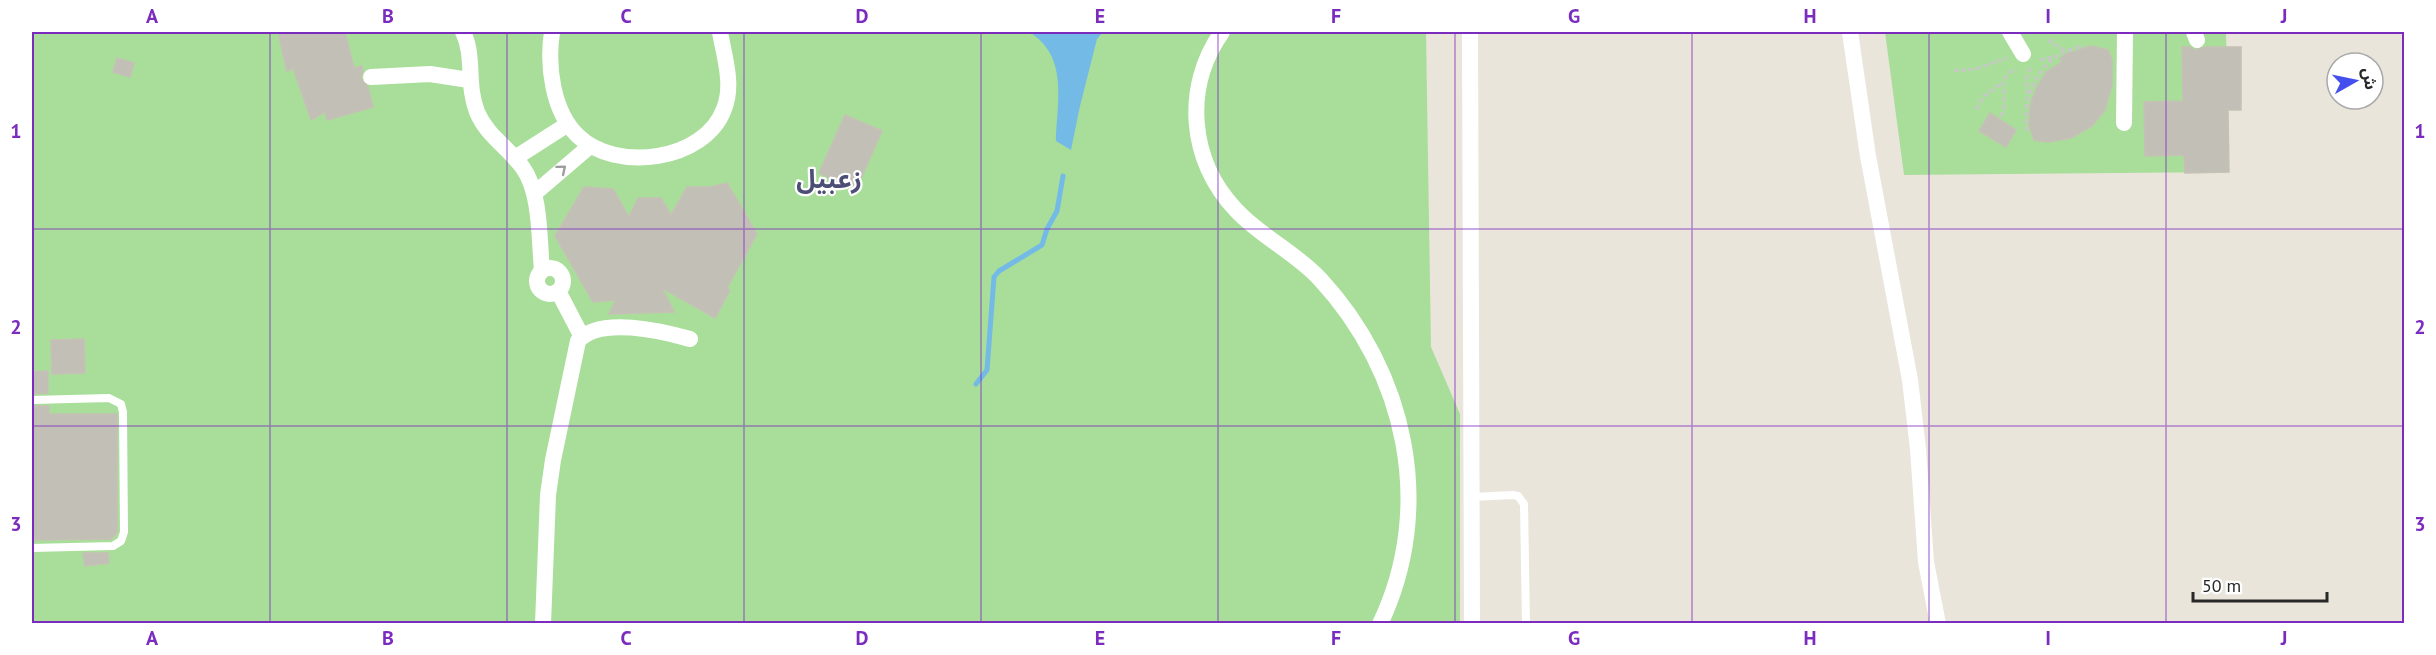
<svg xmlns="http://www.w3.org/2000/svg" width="2436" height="655" viewBox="0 0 2436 655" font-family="'PT Sans','Noto Sans Arabic',sans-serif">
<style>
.green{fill:#a9de9a}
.water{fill:#73bae6}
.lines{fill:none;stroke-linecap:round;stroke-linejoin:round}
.stream{stroke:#73bae6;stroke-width:5}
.building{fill:#c2bfb7;stroke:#c5c1b5;stroke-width:1.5}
.path{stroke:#c7c7c7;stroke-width:3;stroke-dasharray:4.5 3;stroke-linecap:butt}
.lane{stroke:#fff;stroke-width:8}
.street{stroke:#fff;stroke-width:16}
.oneway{stroke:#9e9e9e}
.grid{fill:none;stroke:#7b2cbf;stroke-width:1.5;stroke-opacity:0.55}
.labels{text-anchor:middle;stroke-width:4.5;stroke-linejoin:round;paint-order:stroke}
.district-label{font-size:26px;font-weight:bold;fill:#4c4e76;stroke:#fff}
.neatline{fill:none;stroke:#7b2cbf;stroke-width:2}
.grid-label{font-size:20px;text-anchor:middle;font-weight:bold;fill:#7b2cbf}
</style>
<rect width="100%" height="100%" fill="#eae5db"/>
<!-- green -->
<path class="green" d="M 32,32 L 1426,32 L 1431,347 L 1460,414 L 1460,623 L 32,623 Z
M 1885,32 L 2226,32 L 2229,172 L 1904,175 Z"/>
<!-- water -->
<path class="water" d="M 1029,32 L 1103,32 L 1097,39 L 1080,106 L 1071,150 L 1056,141 C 1057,102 1069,56 1029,32 Z"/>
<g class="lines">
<!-- stream -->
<path class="stream" d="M 976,384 L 987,370 L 994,277 L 999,271 L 1042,245 L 1047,229 L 1057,211 L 1063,176"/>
</g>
<!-- building -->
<path class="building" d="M 278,32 L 345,32 L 354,68 L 362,66 L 363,70 L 361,78 L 368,87 L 373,107 L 327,120 L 325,112 L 311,120 L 293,68 L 287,72 Z
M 2091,46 L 2108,50 L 2112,60 L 2112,85 L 2105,110 L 2092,126 L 2071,138 L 2048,142 L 2034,140 L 2029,125 L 2030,106 L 2036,88 L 2046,72 L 2062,62 L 2060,59 L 2066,54 Z
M 2182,47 L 2190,47 L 2196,50 L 2205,47 L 2241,47 L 2241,110 L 2228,110 L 2229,172 L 2185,173 L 2184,155 L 2145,156 L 2144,102 L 2183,101 Z
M 117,58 L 134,63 L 130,77 L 113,72 Z
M 1990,113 L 2016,130 L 2006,147 L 1979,131 Z
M 845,115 L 882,131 L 856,190 L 819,173 Z
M 727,183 L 757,234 L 727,288 L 730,290 L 715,318 L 662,288 L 674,312 L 609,314 L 616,300 L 593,302 L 555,236 L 584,187 L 613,189 L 629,217 L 638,198 L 661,198 L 671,215 L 687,187 L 710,187 Z
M 84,339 L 85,373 L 52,374 L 51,340 Z
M 48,371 L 48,393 L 32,394 L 32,372 Z
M 32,406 L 49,406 L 49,414 L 117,414 L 117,533 L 111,539 L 32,540 Z
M 83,553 L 108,553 L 109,563 L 85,566 Z"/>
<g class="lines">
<!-- path -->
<path class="path" d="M 2048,40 L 2066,51
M 2040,60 L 2056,56
M 1954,71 L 1976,69 L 2007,58
M 2028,94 L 2026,81 L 2030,68
M 1976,109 L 1984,96 L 2003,82
M 2001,116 C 2011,96 1992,79 2016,69
M 2027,131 C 2020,92 2043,52 2084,46"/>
<!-- lane -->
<path class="lane" d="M 32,400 L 109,398 L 121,404 L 123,412 L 124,532 L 121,541 L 113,546 L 32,548
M 1472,497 L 1513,495 L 1518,496 L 1524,504 L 1526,624"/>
<!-- street -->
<path class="street" d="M 463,32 C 475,56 466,84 477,112 C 487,136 509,148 523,168 C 541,193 539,240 542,270
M 552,32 C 547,65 552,111 578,136 C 616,173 705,161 724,109 C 734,85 724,56 720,32
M 1222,32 C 1183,87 1189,161 1236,210 C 1261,237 1295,252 1320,279 C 1406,372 1436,507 1380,624
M 1470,32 L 1472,624
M 1850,32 L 1868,156 L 1910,380 L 1918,449 L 1926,562 L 1938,624
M 2010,32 L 2023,54
M 2194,32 L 2197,40
M 371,77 L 430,74 L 469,80
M 2124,123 L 2125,32
M 515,158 L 568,124
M 535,193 L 590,146
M537 281a13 13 0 1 1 26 0a13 13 0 1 1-26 0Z
M 558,291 L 582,337
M 543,624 L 548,495 L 553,460 L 578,341 C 599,316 662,331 690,339"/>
</g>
<!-- one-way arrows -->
<defs><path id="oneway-chevron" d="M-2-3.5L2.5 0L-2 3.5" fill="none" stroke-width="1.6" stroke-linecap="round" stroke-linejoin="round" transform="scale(1.5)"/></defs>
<use class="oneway" href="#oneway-chevron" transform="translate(562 169) rotate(-40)"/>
<!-- grid -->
<path class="grid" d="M 270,32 L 270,624M 507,32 L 507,624M 744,32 L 744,624M 981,32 L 981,624M 1218,32 L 1218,624M 1455,32 L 1455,624M 1692,32 L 1692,624M 1929,32 L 1929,624M 2166,32 L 2166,624M 32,229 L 2404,229M 32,426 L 2404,426"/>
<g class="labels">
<!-- district labels -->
<g class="district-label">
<text x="829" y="188">زعبيل</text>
</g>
</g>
<!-- border -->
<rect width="2436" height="655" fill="none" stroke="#ffffff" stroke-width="66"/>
<!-- north arrow -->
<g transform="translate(2355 81) rotate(81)"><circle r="28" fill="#ffffff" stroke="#a9a9a9" stroke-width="1.5"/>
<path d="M0-4.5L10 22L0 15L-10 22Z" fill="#444fee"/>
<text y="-9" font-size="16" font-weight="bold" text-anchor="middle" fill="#282828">ش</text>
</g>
<!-- scale -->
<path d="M2193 592v9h134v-9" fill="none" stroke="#282828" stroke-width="3"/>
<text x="2202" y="592" font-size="18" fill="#282828" stroke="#ffffff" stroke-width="4.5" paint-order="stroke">50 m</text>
<rect x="33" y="33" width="2370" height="589" class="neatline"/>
<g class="grid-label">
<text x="152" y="23">A</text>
<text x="388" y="23">B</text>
<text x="626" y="23">C</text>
<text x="862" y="23">D</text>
<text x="1100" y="23">E</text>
<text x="1336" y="23">F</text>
<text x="1574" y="23">G</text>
<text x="1810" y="23">H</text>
<text x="2048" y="23">I</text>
<text x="2284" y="23">J</text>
<text x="16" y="138">1</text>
<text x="2420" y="138">1</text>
<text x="16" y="334">2</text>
<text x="2420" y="334">2</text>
<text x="16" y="531">3</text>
<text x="2420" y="531">3</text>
<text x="152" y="645">A</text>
<text x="388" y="645">B</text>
<text x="626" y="645">C</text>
<text x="862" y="645">D</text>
<text x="1100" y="645">E</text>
<text x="1336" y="645">F</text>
<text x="1574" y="645">G</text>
<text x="1810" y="645">H</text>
<text x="2048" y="645">I</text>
<text x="2284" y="645">J</text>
</g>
</svg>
